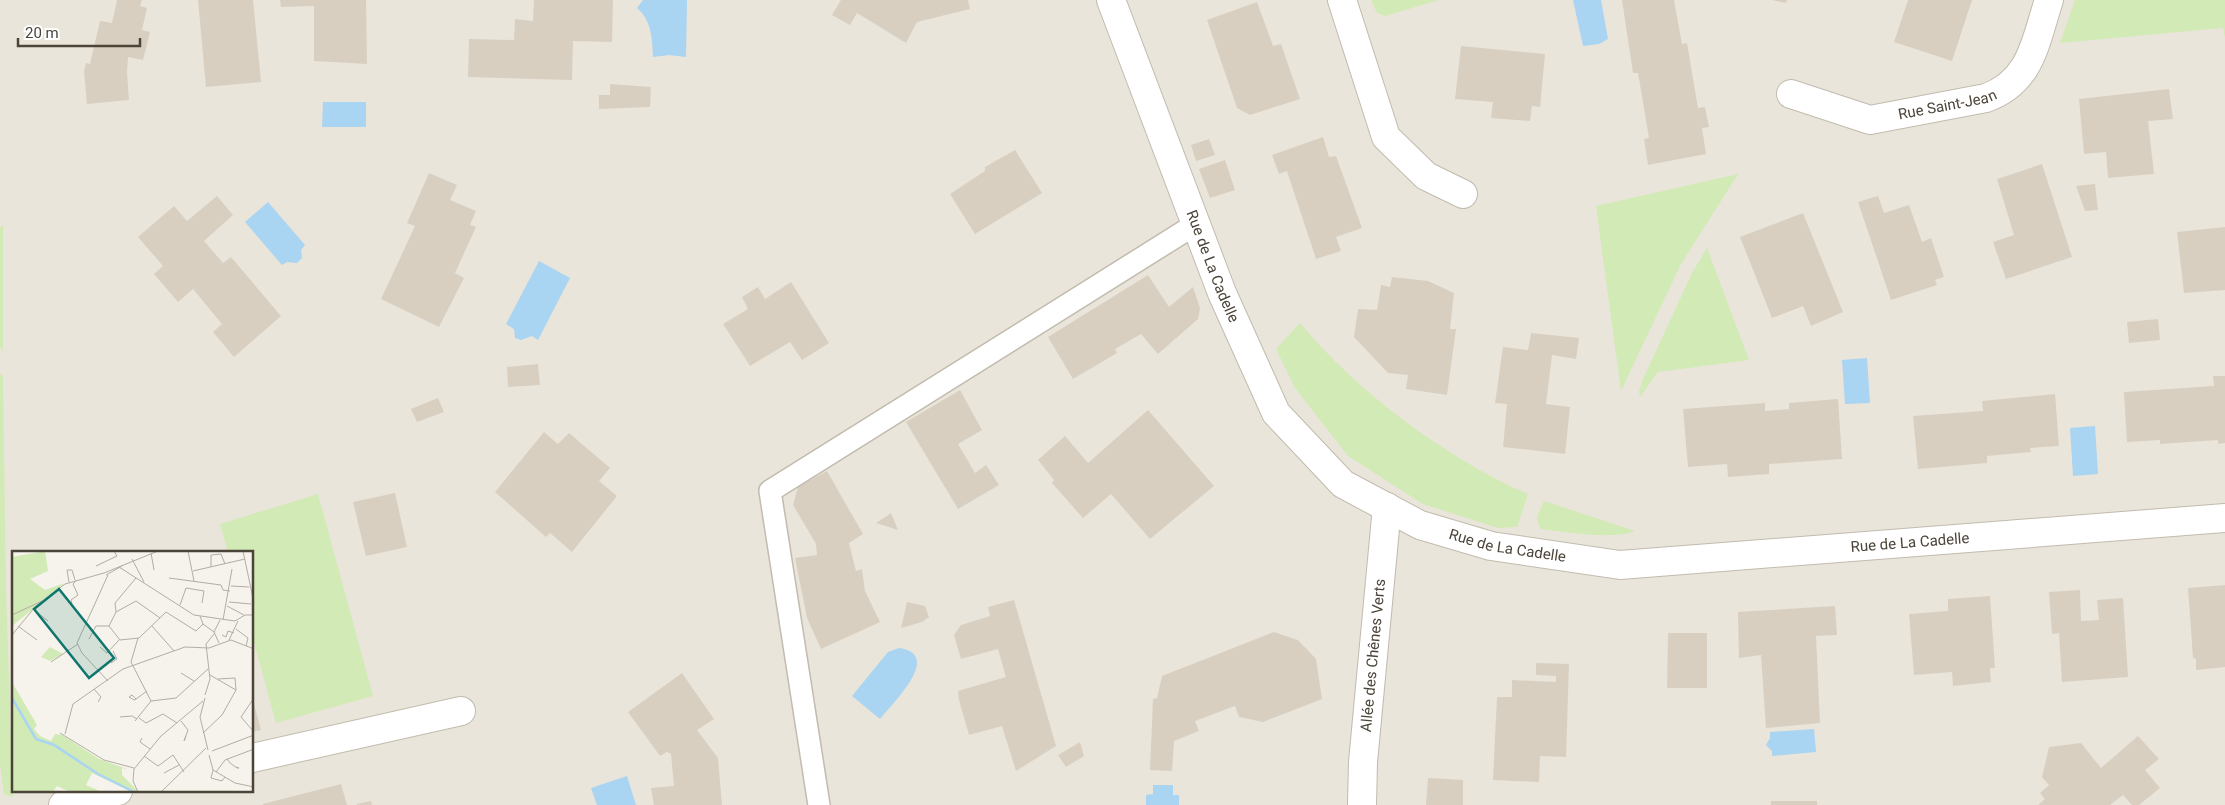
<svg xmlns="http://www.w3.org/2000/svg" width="2225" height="805" viewBox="0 0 2225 805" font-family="Roboto,sans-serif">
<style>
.residential{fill:#eae5da;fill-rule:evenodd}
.green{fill:#d2eab5}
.water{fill:#a9d4f2}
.building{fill:#d8cfc1}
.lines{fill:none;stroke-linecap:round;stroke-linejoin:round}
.lane-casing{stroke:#c2bbae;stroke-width:24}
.street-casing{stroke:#c2bbae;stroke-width:30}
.lane{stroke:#fff;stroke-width:21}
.street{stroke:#fff;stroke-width:28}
.labels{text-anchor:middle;stroke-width:4;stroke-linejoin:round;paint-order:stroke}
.street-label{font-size:15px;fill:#4b4439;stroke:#fff}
.inset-river{fill:none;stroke:#a9d4f2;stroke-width:2.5}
.inset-road{fill:none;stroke:#b2ada4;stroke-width:1}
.view{fill:#0f766e;fill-opacity:0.15;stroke:#0f766e;stroke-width:2.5}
.inset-edge{fill:none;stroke:#4b4439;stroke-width:2.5}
</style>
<rect width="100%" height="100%" fill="#f6f3ec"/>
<!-- residential -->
<path class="residential" d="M 0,0 L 2225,0 L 2225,805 L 0,805 ZM 14,552 L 252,552 L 252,791 L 14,791 Z"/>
<!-- green -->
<path class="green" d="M 1371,0 L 1439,0 L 1385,16 L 1377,13 Z
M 2075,0 L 2225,0 L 2225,38 L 2223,28 L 2060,43 Z
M 1738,174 L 1681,264 L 1621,391 L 1596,206 Z
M 3,226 L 3,351 L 0,347 L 0,227 Z
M 1707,248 L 1749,360 L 1658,372 L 1640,397 L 1639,391 L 1643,379 L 1692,273 Z
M 1300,323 C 1357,392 1447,459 1528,494 L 1517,527 L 1498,528 L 1423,504 L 1348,456 L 1295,388 L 1276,349 Z
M 0,374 L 3,376 L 6,589 L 13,797 L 4,794 L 0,765 Z
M 318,494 L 373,696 L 276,723 L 253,639 L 252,552 L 228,552 L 220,524 Z
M 1544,501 L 1635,531 C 1612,540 1565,532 1540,529 L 1537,517 Z"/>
<!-- water -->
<path class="water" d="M 643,0 L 687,0 L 686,57 L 669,55 L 653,57 C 652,39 652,21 637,8 Z
M 1573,0 L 1601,0 L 1608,39 L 1599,44 L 1583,46 Z
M 323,102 L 366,102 L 366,127 L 322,127 Z
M 268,202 L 305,245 L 301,250 L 302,258 L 297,263 L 287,262 L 282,265 L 245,222 Z
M 539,261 L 570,278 L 538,340 L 532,336 L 521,340 L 515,338 L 514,329 L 506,324 Z
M 1867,358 L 1870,403 L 1845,404 L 1842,360 Z
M 2095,426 L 2098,474 L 2073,476 L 2070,428 Z
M 899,648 C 944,654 892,704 880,719 L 852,696 L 888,652 Z
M 1814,729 L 1816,752 L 1772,756 L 1772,751 L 1766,745 L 1770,738 L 1770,732 Z
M 627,776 L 636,805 L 597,805 L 591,788 Z
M 1153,785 L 1173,785 L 1173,795 L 1179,795 L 1179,805 L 1146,805 L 1146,795 L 1153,794 Z"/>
<!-- building -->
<path class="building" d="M 117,0 L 142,0 L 140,6 L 147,8 L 142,30 L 150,32 L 143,60 L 128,57 L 127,72 L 129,100 L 87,104 L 84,71 L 86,63 L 90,64 L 100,21 L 112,23 Z
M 198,0 L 253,0 L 261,82 L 206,87 Z
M 280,0 L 366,0 L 367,64 L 314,61 L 314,6 L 281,7 Z
M 534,0 L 613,0 L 612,42 L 573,41 L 572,80 L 468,77 L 469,39 L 514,40 L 515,19 L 533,21 Z
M 841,0 L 968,0 L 970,9 L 917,22 L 906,43 L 857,13 L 850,25 L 832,15 Z
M 1622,0 L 1674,0 L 1682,44 L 1687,43 L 1698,108 L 1705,107 L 1709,127 L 1702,128 L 1706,154 L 1648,165 L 1644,139 L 1649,138 L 1638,73 L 1633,73 Z
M 1772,0 L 1787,0 L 1786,3 Z
M 1908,0 L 1972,0 L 1952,61 L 1894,42 Z
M 1257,2 L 1273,46 L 1281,44 L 1300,99 L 1250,115 L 1237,108 L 1207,20 Z
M 1461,46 L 1545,54 L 1540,107 L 1532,106 L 1530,121 L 1491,118 L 1493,102 L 1455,99 Z
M 610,84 L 651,87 L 650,107 L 599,109 L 599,95 L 610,95 Z
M 2169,89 L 2173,119 L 2148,121 L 2154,174 L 2108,178 L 2106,152 L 2084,154 L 2079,99 Z
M 1323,137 L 1329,157 L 1336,156 L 1362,228 L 1336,237 L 1341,251 L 1316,259 L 1287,171 L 1279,174 L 1272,155 Z
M 1209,139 L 1215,155 L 1196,161 L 1191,145 Z
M 1015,150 L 1042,193 L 975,234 L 950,194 L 985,171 L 985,167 Z
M 1225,160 L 1235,190 L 1210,198 L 1199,169 Z
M 2042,164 L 2072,257 L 2006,279 L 1993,242 L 2014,235 L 1997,179 Z
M 429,173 L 457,185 L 450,200 L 476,211 L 470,225 L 476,227 L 455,273 L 464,278 L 439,327 L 381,299 L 415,226 L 407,223 Z
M 2095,184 L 2098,210 L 2085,211 L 2076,186 Z
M 217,196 L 233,215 L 204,241 L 223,263 L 231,257 L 281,316 L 234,357 L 213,332 L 222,324 L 193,289 L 178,302 L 154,274 L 163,266 L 138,237 L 174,206 L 187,221 Z
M 1878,196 L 1884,213 L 1909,205 L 1922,242 L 1931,238 L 1944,277 L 1935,280 L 1937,285 L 1891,300 L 1858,202 Z
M 1803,213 L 1843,312 L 1811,326 L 1803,306 L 1772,318 L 1740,237 Z
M 2225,227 L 2225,290 L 2184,293 L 2177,232 Z
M 1148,275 L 1169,307 L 1193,287 L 1200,308 L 1198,319 L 1158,354 L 1141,334 L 1115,349 L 1117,353 L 1073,379 L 1048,337 Z
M 1392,277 L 1428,281 L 1454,293 L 1450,329 L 1456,329 L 1447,395 L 1406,389 L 1408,375 L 1388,373 L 1354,337 L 1358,309 L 1377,310 L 1381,285 L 1390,287 Z
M 791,282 L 829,343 L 802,360 L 790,342 L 750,366 L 723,324 L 748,309 L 742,297 L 758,287 L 765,299 Z
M 2158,319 L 2160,340 L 2129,343 L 2127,322 Z
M 1531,333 L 1579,338 L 1576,359 L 1552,355 L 1546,404 L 1570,407 L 1565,454 L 1503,447 L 1507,404 L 1495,403 L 1503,347 L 1528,350 Z
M 538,364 L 540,385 L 508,387 L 507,367 Z
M 2213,376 L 2225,376 L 2225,443 L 2218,444 L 2218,440 L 2160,444 L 2160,440 L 2127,442 L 2124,392 L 2214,386 Z
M 960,390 L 982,430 L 958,444 L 975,473 L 986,465 L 999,485 L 958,509 L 906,422 Z
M 2055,394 L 2059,446 L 2030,448 L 2031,452 L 1987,456 L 1987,463 L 1918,469 L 1913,416 L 1983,411 L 1982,401 Z
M 438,398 L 444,412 L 417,422 L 411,409 Z
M 1838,399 L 1842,459 L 1769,464 L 1769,474 L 1728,477 L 1727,464 L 1688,467 L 1683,409 L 1765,403 L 1765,411 L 1789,409 L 1789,403 Z
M 1148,410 L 1214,486 L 1150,539 L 1111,494 L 1083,518 L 1052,483 L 1054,480 L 1038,460 L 1065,436 L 1088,463 Z
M 544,432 L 558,444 L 569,433 L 610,468 L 599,481 L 617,496 L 572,552 L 550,533 L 546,537 L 495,492 Z
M 827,471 L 863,534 L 849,543 L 856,571 L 862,569 L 865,591 L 880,622 L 821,649 L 807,618 L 795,558 L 817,555 L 816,544 L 793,505 L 798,487 Z
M 395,493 L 407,547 L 366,556 L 353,502 Z
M 891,513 L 898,530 L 876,523 L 887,516 Z
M 2225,585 L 2225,667 L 2196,670 L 2196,659 L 2193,658 L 2188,588 Z
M 2080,590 L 2081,621 L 2099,620 L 2097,600 L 2123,598 L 2128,677 L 2062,682 L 2059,633 L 2052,634 L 2049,592 Z
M 1990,596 L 1995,668 L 1990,668 L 1991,682 L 1953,686 L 1952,672 L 1914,675 L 1909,614 L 1948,611 L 1948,599 Z
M 1014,600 L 1056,746 L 1016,771 L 1002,726 L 969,735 L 959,700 L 958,691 L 1006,677 L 998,649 L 961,659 L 954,635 L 961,625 L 990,616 L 988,607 Z
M 907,602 L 925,606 L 929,617 L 922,622 L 901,628 Z
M 1835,606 L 1837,635 L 1816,636 L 1820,723 L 1766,728 L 1761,655 L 1739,658 L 1738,612 Z
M 1274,632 L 1298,640 L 1316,659 L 1322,699 L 1263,722 L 1239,717 L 1235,706 L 1195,721 L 1199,731 L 1174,741 L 1172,771 L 1150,770 L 1153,699 L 1157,698 L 1162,676 Z
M 1668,633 L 1707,633 L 1707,688 L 1667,688 Z
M 1536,663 L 1569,664 L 1566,757 L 1540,756 L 1539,782 L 1493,780 L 1497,697 L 1512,697 L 1512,680 L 1556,682 L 1556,676 L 1536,675 Z
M 682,673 L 714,719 L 697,730 L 718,758 L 722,805 L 654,805 L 651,788 L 674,786 L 671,754 L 667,752 L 660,756 L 628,712 Z
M 253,700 L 261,730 L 252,732 L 252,701 Z
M 2138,736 L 2159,759 L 2145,770 L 2160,788 L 2139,805 L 2132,805 L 2123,795 L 2110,805 L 2038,805 L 2045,799 L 2040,793 L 2049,785 L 2042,777 L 2049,747 L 2081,743 L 2101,768 Z
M 1080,742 L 1084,756 L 1066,767 L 1058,755 Z
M 1428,778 L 1463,780 L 1463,805 L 1426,805 Z
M 341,784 L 347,805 L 263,805 L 263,804 Z
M 371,801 L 372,805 L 357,805 L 357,804 Z
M 1771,801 L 1817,801 L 1817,805 L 1771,805 Z"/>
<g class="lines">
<!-- lane casing -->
<g class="lane-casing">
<path id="lane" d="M 819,805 L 770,491 L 1196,224"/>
</g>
<!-- street casing -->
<g class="street-casing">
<g id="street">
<path id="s1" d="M 1111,0 L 1222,293 L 1276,413 L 1343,484 L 1420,525 L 1491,546 L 1620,565 L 2225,518"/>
<path d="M 1342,0 L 1386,137 L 1426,176 L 1463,194"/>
<path id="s2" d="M 1791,94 L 1870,120 L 1986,98 C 2032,81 2035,42 2049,0"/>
<path d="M 252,758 L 461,711"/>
<path d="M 63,805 L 118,791"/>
<path id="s3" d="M 1362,805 L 1363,762 L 1387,507"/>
</g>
</g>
<!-- lane -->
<use href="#lane" class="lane"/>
<!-- street -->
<use href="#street" class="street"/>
</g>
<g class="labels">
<!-- street labels -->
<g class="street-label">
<text dy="5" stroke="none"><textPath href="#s2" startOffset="162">Rue Saint-Jean</textPath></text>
<text dy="5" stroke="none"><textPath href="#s1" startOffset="285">Rue de La Cadelle</textPath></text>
<text dy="5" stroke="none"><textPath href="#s1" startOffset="1125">Rue de La Cadelle</textPath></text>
<text dy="5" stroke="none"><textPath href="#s1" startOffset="720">Rue de La Cadelle</textPath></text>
<text dy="5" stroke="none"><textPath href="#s3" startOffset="150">Allée des Chênes Verts</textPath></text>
</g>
</g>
<!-- overview -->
<g transform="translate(12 551)">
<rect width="241" height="241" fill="#f6f3ec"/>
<path d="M 33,0 L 36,20 L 18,28 L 33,39 L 53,32 L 0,75 L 0,6 ZM 38,96 L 51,103 L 38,110 L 29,106 ZM 0,131 L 25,174 L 22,178 L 28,185 L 39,190 L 43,183 L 50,184 L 87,208 L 118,219 L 110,217 L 110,224 L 127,241 L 120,241 L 80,222 L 74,234 L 90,241 L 58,241 L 45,235 L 41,241 L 0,241 Z" fill="#d2eab5"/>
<path class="inset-river" d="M 0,147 L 24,188 L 42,194 L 86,223 L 122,241"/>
<path class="inset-road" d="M 176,0 L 182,30M 231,0 L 242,52M 139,2 L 142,19M 120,8 L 132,31M 84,15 L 105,5 L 102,0M 107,16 L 182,64 L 223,70 L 233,64 L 242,64M 199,16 L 199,4 L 209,3 L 213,13M 181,20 L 233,8M 94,24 L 110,15M 157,27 L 209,34 L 211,39 L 218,40M 57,31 L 55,19 L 60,19 L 63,29M 219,35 L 237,36M 217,51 L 239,53M 60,53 L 59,49 L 66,44 L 61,33 L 65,29M 168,54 L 174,37 L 192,40 L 190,52M 215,55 L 232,64M 21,58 L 36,70M 104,61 L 124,50 L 148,67M 0,64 L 30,50M 188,65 L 191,73 L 202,81M 211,69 L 220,18M 6,75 L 25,89M 97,75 L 108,89 L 127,87 L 154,61 L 184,80 L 191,73M 140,75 L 162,100M 224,78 L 236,87 L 234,95M 0,84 L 23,56 L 53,33 L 92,22 L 146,0M 210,84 L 214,86 L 216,80 L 222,82M 126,87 L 119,111 L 139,150M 77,88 L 84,75 L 97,75 L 104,61 L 103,52 L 124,27M 217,89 L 226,70M 207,92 L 202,81 L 208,69M 88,96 L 95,102 L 107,89M 39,111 L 66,93M 99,112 L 105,108 L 101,100M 169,122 L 182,130M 198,124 L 224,139M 96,130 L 70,102 L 65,92 L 96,24M 82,138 L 89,146 L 86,151M 193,144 L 198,128 L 194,93 L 202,83M 193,147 L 188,166 L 196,199M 242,147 L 229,166 L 242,181M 124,148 L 120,144 L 117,146 L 122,149 L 124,148 L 135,140M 139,150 L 164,147 L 196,118M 108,166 L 120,165 L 125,168M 127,167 L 134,172 L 151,163 L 165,172M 123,170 L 139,150M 169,170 L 176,179 L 172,190 L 174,185M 48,182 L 92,209 L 122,217M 191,182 L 210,164 L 224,139 L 223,127 L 206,128M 53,183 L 61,153 L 111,118 L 173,96 L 197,97 L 219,89 L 242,98M 130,187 L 128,191 L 138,198M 200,200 L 242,184M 197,204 L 201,219 L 223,232 L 242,236M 132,205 L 146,215 L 161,204 L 172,221M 215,208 L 218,212 L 225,217 L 227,217 L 224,216M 201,219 L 199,227 L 210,230 L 213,226M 204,221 L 213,209 L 242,198M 152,222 L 167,214M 126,241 L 121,230 L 122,218 L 149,185 L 191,150M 149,241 L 194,197"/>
<path class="view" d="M 47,38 L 102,107 L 77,127 L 22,58 Z"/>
<rect width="241" height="241" class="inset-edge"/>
</g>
<!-- scale -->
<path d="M18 38v8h122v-8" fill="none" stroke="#4b4439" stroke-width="2.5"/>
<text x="25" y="38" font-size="15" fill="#4b4439" stroke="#ffffff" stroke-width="4" paint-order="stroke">20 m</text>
</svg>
